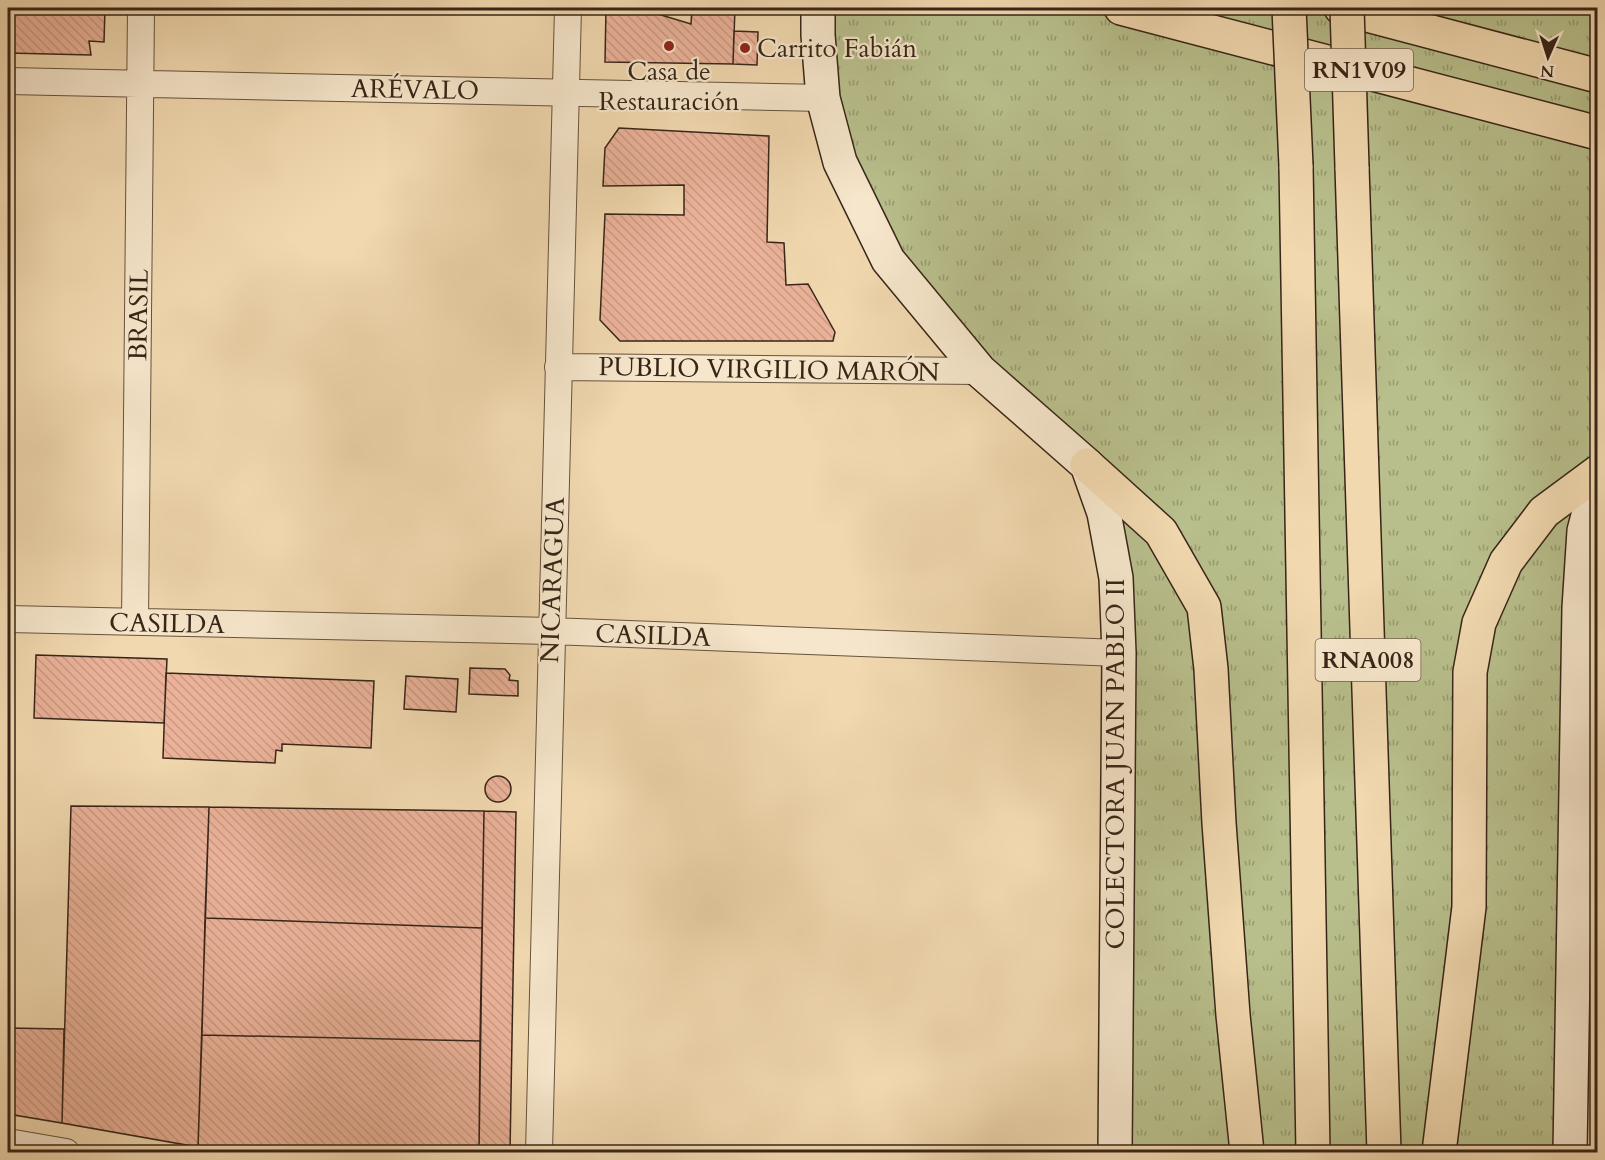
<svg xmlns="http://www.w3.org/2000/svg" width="1605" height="1160" viewBox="0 0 1605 1160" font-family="Cardo,serif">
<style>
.grass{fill:url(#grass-tufts);stroke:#787252;stroke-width:1.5}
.building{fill:url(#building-back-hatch);stroke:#382518;stroke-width:1.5}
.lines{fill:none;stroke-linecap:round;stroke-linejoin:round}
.street-casing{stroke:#66523e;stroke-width:28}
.secondary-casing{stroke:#382518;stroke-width:36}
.primary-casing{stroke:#382518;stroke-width:36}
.highway-casing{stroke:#382518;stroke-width:36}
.street{stroke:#f6e6cb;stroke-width:26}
.secondary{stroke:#f6e6cb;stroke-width:33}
.primary{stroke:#f1d8af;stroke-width:33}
.highway{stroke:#f1d8af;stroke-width:33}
.highway-bridge-casing{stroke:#382518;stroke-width:36;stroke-linecap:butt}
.highway-bridge{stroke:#f1d8af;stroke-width:33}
.poi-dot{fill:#8f2418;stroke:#f6e6cb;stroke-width:2}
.labels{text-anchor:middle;stroke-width:4.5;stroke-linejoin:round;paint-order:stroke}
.shield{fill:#f6e6cb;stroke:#715f4e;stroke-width:1.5}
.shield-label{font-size:24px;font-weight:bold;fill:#382518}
.poi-label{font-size:26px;fill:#382518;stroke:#f6e6cb;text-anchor:start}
.street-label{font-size:26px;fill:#382518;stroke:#f6e6cb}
</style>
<defs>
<pattern id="grass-tufts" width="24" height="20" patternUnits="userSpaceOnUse" patternTransform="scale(1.5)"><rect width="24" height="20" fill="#b8bf8c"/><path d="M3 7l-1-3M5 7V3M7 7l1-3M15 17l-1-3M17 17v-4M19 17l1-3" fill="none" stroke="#979b71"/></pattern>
<pattern id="building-back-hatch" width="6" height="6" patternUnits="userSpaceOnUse" patternTransform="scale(1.5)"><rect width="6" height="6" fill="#ebb299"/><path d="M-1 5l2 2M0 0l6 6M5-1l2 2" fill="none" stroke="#ca9983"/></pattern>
</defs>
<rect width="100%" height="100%" fill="#f1d8af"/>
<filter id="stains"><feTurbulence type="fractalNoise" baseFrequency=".00333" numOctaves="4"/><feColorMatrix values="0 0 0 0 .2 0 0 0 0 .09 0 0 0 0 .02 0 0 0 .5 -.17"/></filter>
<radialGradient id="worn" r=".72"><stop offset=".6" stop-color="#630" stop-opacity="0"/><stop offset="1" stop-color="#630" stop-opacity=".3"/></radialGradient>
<!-- grass -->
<path class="grass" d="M 818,8 L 1597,8 L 1598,477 L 1570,1152 L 1115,1152 L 1119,653 L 1087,465 L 980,371 L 840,162 Z"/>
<!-- building -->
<path class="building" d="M 8,8 L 105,8 L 104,42 L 89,41 L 91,55 L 8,53 Z
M 606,8 L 638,8 L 691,24 L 692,8 L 735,8 L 733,64 L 605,62 Z
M 734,31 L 758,32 L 757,65 L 733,64 Z
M 619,128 L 769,136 L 767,242 L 784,243 L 786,285 L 808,284 L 835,332 L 833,341 L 620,341 L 600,320 L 605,214 L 684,215 L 684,185 L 603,186 L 605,148 Z
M 36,655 L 167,659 L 164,723 L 34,718 Z
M 470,668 L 505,669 L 510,675 L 509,680 L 518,681 L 518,696 L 469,694 Z
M 166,673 L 374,681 L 371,748 L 282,744 L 282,751 L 276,750 L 275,763 L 163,758 Z
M 406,676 L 458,679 L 456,712 L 404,709 Z
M485 789a13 13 0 1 1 26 0a13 13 0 1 1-26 0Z
M 71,806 L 209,807 L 198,1147 L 62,1123 Z
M 209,807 L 484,811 L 482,928 L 205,918 Z
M 484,811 L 516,812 L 510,1152 L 479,1152 Z
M 205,918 L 482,928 L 480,1041 L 202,1035 Z
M 8,1028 L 64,1029 L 62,1123 L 8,1114 Z
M 202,1035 L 480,1041 L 479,1152 L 225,1152 L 198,1147 Z"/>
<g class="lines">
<!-- street casing -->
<g class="street-casing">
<path id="street" d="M 8,81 L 823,98
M 558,367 L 980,371
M 8,619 L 551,631 L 1119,653
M 135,622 L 141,8
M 8,1142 L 66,1152
M 539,1152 L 568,8"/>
</g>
<!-- secondary casing -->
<g class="secondary-casing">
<path id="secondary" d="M 818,8 L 818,35 L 823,98 L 840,162 L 888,260 L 980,371 L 1087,465 L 1104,513 L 1116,578 L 1119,653 L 1115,1152
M 1570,1152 L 1579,608 L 1584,531 L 1598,477"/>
</g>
<!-- primary casing -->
<g class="primary-casing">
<path id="primary" d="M 1121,8 L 1598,133
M 1341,8 L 1598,76"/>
</g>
<!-- highway casing -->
<g class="highway-casing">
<path id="highway" d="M 1296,166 L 1313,1152
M 1352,167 L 1384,1152
M 1087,465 L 1161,532 L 1204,607 L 1211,669 L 1219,823 L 1233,1015 L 1247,1152
M 1439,1152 L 1469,907 L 1470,672 L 1479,623 L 1506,562 L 1544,512 L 1598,472"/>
</g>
<!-- street -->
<use href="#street" class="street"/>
<!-- secondary -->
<use href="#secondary" class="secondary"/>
<!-- primary -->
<use href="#primary" class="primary"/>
<!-- highway -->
<use href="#highway" class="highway"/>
<!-- highway-bridge casing -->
<g class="highway-bridge-casing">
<path id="highway-bridge" d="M 1289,8 L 1296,166
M 1347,8 L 1352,167"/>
</g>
<!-- highway-bridge -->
<use href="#highway-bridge" class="highway-bridge"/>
</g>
<!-- markers -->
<g class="poi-dot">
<circle cx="669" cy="46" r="6"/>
<circle cx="745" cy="48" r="6"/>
</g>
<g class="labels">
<!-- shield labels -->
<g class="shield">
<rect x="1305" y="49" width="108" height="42" rx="4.5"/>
<rect x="1315.5" y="639" width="105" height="42" rx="4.5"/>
</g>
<g class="shield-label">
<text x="1359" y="78">RN1V09</text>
<text x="1368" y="668">RNA008</text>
</g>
<!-- poi labels -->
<g class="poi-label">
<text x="757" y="57">Carrito Fabián</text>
<text x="669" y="80" text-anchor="middle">Casa de<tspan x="669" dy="30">Restauración</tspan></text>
</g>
<!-- street labels -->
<g class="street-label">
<text transform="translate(415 89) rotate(1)" y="9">ARÉVALO</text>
<text transform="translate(138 315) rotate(-89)" y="9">BRASIL</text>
<text transform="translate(769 369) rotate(1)" y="9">PUBLIO VIRGILIO MARÓN</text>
<text transform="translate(552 580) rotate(-88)" y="9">NICARAGUA</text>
<text transform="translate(167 623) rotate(1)" y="9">CASILDA</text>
<text transform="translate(653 635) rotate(2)" y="9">CASILDA</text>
<text transform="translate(1115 764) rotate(-90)" y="9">COLECTORA JUAN PABLO II</text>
</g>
</g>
<!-- margin -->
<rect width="1605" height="1160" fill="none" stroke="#f1d8af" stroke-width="30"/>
<rect x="9" y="9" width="1587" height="1142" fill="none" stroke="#382518" stroke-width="3"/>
<rect x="15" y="15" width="1575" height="1130" fill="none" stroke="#382518" stroke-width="1.5"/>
<!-- north arrow -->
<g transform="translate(1548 57) rotate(183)" stroke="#f6e6cb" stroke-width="4.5" paint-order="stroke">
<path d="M0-4.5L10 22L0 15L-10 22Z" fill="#382518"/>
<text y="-9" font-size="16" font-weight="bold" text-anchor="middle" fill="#382518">N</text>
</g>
<rect width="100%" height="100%" filter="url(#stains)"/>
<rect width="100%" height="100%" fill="url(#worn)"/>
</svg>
